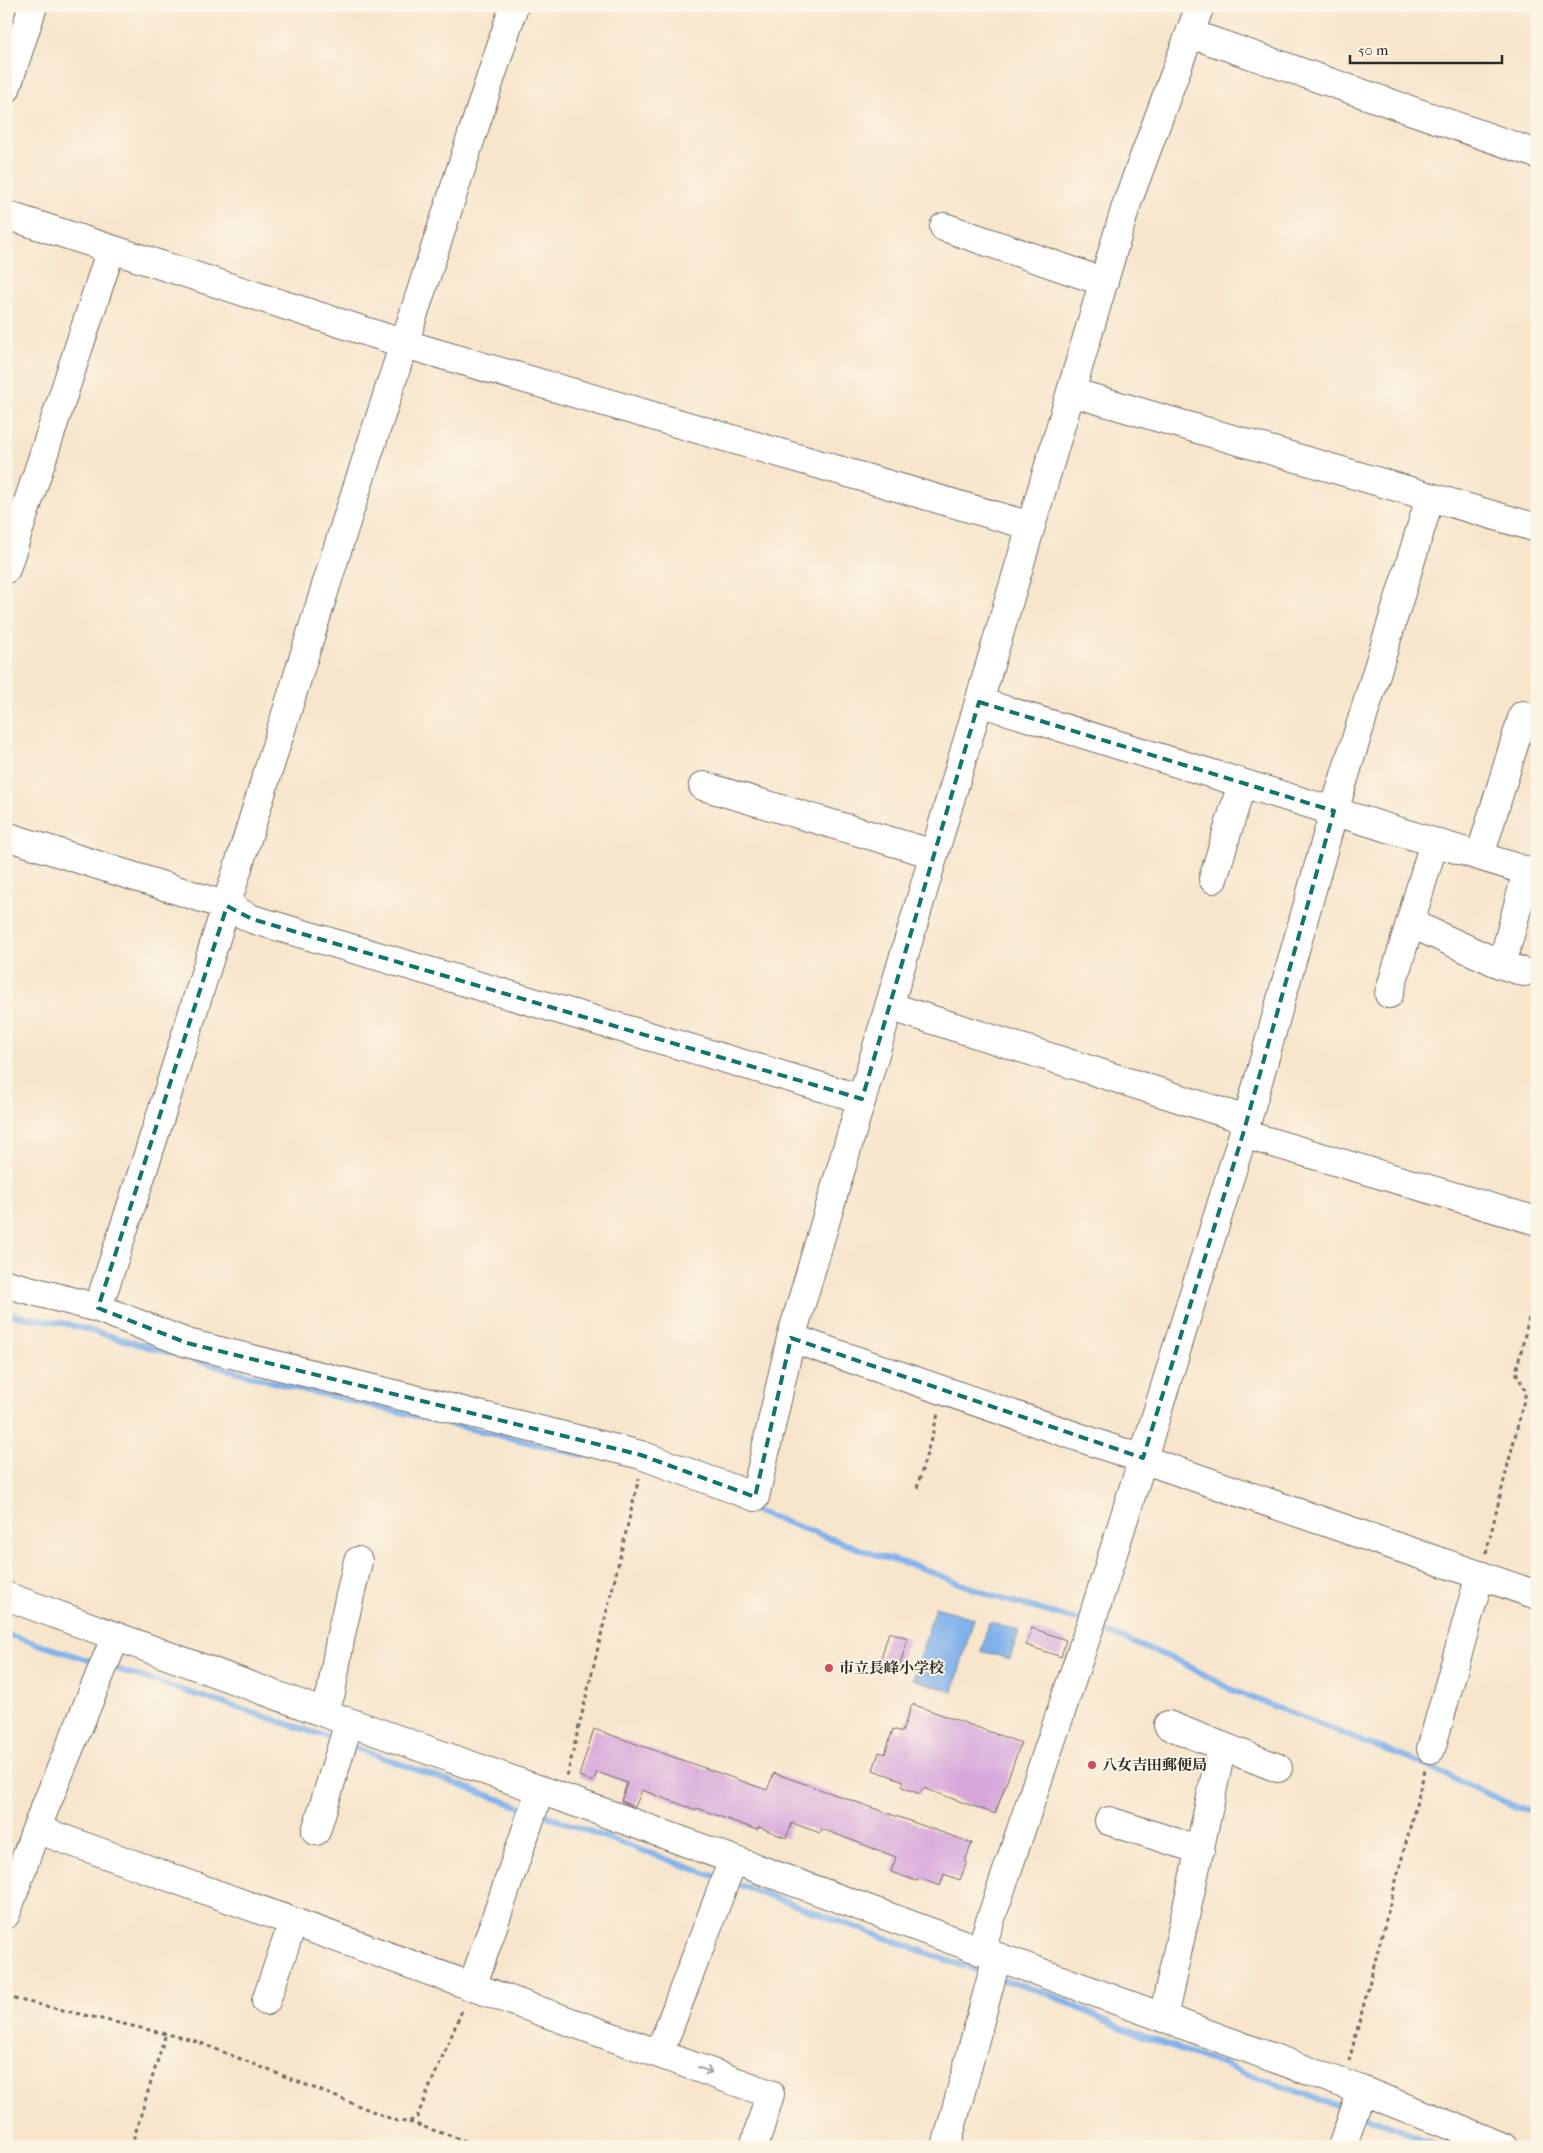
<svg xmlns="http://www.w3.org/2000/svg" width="1543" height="2153" viewBox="0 0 1543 2153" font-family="'IM FELL French Canon','Noto Serif JP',serif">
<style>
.water{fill:#80b1eb;stroke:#566e8b}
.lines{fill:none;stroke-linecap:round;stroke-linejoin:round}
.stream{stroke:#80b1eb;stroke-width:6}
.building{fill:#d7a7dc}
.minor-casing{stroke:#726c63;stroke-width:30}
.path{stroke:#726c63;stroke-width:3;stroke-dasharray:4 4;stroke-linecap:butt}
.minor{stroke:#fff;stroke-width:28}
.oneway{stroke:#a0a0a0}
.marked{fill:none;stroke:#0f766e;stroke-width:4;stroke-dasharray:10 6;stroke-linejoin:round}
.poi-dot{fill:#d1495b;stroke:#fcf5e5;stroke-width:2}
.labels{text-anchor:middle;stroke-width:4;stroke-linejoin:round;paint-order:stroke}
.poi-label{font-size:15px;font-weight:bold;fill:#2b2b2b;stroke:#fcf5e5;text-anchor:start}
</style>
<rect width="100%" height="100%" fill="#fcf5e5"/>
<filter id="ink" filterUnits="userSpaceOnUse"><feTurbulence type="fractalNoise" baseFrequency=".02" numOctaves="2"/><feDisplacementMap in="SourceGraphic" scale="10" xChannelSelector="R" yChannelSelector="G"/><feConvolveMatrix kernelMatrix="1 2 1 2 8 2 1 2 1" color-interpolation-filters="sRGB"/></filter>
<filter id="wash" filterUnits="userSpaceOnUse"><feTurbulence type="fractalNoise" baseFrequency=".0096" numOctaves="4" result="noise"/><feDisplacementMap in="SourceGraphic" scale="20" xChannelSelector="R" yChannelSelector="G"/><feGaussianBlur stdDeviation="1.12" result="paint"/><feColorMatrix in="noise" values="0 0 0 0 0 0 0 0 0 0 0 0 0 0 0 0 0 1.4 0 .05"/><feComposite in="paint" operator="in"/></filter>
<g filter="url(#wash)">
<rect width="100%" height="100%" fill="#f7e5cc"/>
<!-- water -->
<path class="water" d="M 935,1607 L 974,1618 L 953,1692 L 913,1679 Z
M 989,1622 L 1019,1631 L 1010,1659 L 981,1651 Z"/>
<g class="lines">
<!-- stream -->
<path class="stream" d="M 6,1314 L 67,1324 L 292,1387 L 583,1455
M 744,1507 L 879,1556 L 921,1568 L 992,1596 L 1076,1620
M 1102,1630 L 1181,1662 L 1232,1690 L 1432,1768 L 1516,1807 L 1537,1814
M 6,1634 L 98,1663
M 110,1667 L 331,1738
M 356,1748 L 526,1809
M 538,1813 L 719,1878
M 731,1882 L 985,1974
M 997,1978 L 1046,1993 L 1119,2027 L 1347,2110
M 1359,2114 L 1443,2147"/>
</g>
<g id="blocks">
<!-- building -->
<path class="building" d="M 1032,1628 L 1066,1640 L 1061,1657 L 1026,1645 Z
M 889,1632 L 908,1638 L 900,1664 L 881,1658 Z
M 912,1704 L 1021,1743 L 995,1814 L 923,1788 L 920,1794 L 902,1787 L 904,1781 L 873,1770 L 879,1752 L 885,1754 L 893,1729 L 902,1732 Z
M 594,1729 L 767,1790 L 774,1773 L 972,1843 L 965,1861 L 967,1862 L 960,1880 L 944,1874 L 940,1886 L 919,1878 L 917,1881 L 891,1872 L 896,1857 L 822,1829 L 820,1833 L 792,1823 L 786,1838 L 759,1827 L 757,1830 L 697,1808 L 696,1810 L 642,1790 L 635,1807 L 621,1801 L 627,1783 L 597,1772 L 593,1782 L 579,1776 Z"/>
</g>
</g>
<g filter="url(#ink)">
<use href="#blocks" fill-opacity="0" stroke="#726c63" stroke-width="1"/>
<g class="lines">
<!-- minor casing -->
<g class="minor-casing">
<path id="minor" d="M 1191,34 L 1537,154
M 6,89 L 33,6
M 6,215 L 405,344 L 1031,526
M 944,227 L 1104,282
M 1071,392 L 1537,528
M 6,569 L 111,249
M 979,702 L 1537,874
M 703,786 L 934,854
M 6,836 L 227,906 L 252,919 L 862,1099
M 1480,856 L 1523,715
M 1213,879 L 1242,783
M 1410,923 L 1502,965 L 1524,972
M 1502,965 L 1527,871
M 1389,994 L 1434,842
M 889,1006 L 1247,1120
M 1243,1134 L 1537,1221
M 6,1284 L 98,1308 L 187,1343 L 641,1455 L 755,1497 L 791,1338 L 1031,526 L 1127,203 L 1200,6
M 98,1308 L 158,1124 L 344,528 L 514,6
M 791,1338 L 1537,1595
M 6,1596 L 349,1722 L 625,1820 L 1361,2090 L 1504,2147
M 324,1712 L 331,1693 L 341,1634 L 358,1561
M 1168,1725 L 1278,1768
M 1431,1749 L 1480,1575
M 1109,1821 L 1200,1850
M 36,1829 L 770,2094 L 754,2147
M 316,1831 L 349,1722
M 6,1914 L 36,1829 L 116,1636
M 980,1951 L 1092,1620 L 1143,1458 L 1245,1128 L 1334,811 L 1430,498
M 472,1987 L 540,1790
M 266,2001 L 293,1922
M 1163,2018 L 1222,1746
M 659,2054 L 733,1860
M 946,2147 L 997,1957
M 1342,2147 L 1357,2104"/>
</g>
<!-- path -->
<path class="path" d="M 917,1488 L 938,1414
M 1486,1553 L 1526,1392 L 1516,1372 L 1537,1285
M 567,1776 L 639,1478
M 6,1997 L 193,2040 L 397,2121 L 409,2122 L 417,2117 L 463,2008
M 1349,2061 L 1425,1770
M 409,2122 L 484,2147
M 131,2147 L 166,2033"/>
<!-- minor -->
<use href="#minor" class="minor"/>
</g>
<!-- one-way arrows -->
<defs><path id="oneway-shaft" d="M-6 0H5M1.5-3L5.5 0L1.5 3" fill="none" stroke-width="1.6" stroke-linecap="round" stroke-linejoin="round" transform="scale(1.25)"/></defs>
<use class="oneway" href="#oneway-shaft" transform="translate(705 2070) rotate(20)"/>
</g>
<!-- marked area -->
<path class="marked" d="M 979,702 L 1334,811 L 1243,1134 L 1143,1458 L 791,1338 L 755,1497 L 641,1455 L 187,1343 L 98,1308 L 227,906 L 252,919 L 862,1099 Z"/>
<!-- markers -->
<g class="poi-dot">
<circle cx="829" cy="1668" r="5"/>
<circle cx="1092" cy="1765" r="5"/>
</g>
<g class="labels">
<!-- poi labels -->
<g class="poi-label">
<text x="839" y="1673">市立長峰小学校</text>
<text x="1102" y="1770">八女吉田郵便局</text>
</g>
</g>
<!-- margin -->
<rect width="1543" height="2153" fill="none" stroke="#fcf5e5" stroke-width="25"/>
<!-- scale -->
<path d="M1350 55v8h152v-8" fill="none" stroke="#2b2b2b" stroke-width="2.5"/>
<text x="1358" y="55" font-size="15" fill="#2b2b2b" stroke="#fcf5e5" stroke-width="4" paint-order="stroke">50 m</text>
</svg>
